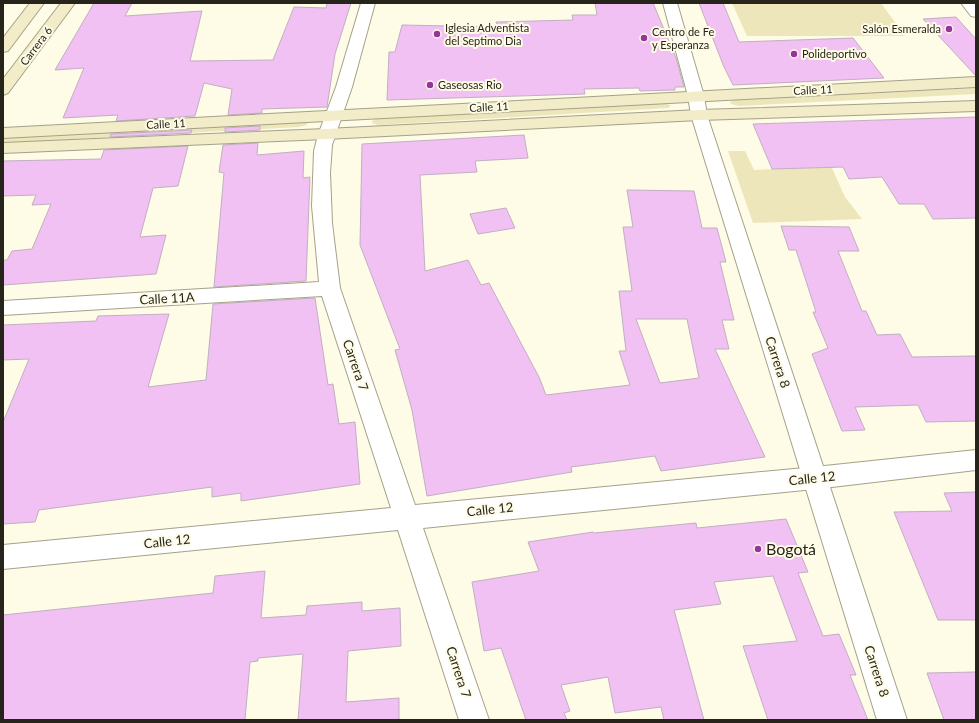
<svg xmlns="http://www.w3.org/2000/svg" width="979" height="723" viewBox="0 0 979 723" font-family="Lato,sans-serif">
<style>
.green{fill:#eee6bb}
.building{fill:#f0c1f2;stroke:#c1afc2;fill-rule:evenodd}
.lines{fill:none;stroke-linecap:round;stroke-linejoin:round}
.minor-casing{stroke:#a5a189;stroke-width:2}
.tertiary-casing{stroke:#a5a189;stroke-width:2}
.secondary-casing{stroke:#a5a189;stroke-width:2}
.minor{fill:#fff;fill-rule:evenodd}
.tertiary{fill:#fff;fill-rule:evenodd}
.secondary{fill:#f2ecc9;fill-rule:evenodd}
.poi-dot{fill:#94349c;stroke:#fefbe6;stroke-width:1.5}
.labels{text-anchor:middle;stroke-width:4;stroke-linejoin:round;paint-order:stroke}
.far-poi-label{font-size:11px;fill:#27251b;stroke:#fefbe6;text-anchor:start}
.far-street-label{font-size:11px;fill:#27251b;stroke:#fefbe6}
.street-label{font-size:13px;fill:#27251b;stroke:#fefbe6}
.near-poi-label{font-size:16px;fill:#27251b;stroke:#fefbe6;text-anchor:start}
</style>
<rect width="100%" height="100%" fill="#fefbe6"/>
<!-- green -->
<path class="green" d="M 732,3 L 881,3 L 905,36 L 747,36 Z
M 976,88 L 976,94 L 739,106 L 731,104 L 730,102 L 733,100 Z
M 663,103 L 670,105 L 670,107 L 668,108 L 378,125 L 372,123 L 372,121 L 377,118 Z
M 306,121 L 307,122 L 307,125 L 299,127 L 3,143 L 3,137 Z
M 728,151 L 745,151 L 754,170 L 831,166 L 845,197 L 862,219 L 753,223 Z"/>
<!-- building -->
<path class="building" d="M 94,3 L 132,3 L 125,16 L 202,11 L 190,61 L 273,60 L 294,7 L 326,8 L 327,3 L 351,3 L 335,54 L 327,107 L 262,109 L 262,113 L 228,115 L 232,89 L 204,83 L 195,116 L 116,121 L 118,115 L 63,118 L 84,68 L 55,70 Z
M 595,3 L 653,3 L 676,58 L 684,87 L 675,87 L 675,90 L 640,91 L 639,88 L 584,89 L 585,94 L 387,100 L 389,52 L 395,52 L 402,25 L 498,27 L 496,22 L 573,20 L 572,15 L 597,15 Z
M 699,3 L 723,3 L 739,42 L 853,38 L 884,78 L 733,85 L 724,67 Z
M 956,17 L 976,39 L 976,76 L 923,19 Z
M 976,117 L 976,218 L 933,219 L 924,204 L 899,204 L 882,177 L 849,179 L 843,167 L 772,169 L 753,124 Z
M 260,126 L 260,130 L 225,132 L 225,128 Z
M 192,130 L 191,133 L 110,137 L 111,134 Z
M 524,135 L 528,158 L 475,161 L 477,172 L 420,175 L 425,271 L 468,260 L 481,285 L 489,283 L 539,377 L 546,395 L 630,385 L 619,351 L 626,351 L 619,291 L 632,291 L 623,227 L 633,227 L 627,190 L 694,191 L 702,228 L 717,228 L 726,262 L 720,262 L 734,320 L 722,320 L 729,349 L 715,349 L 765,457 L 661,471 L 655,456 L 571,467 L 572,472 L 427,496 L 412,410 L 395,350 L 400,349 L 360,245 L 362,144 ZM 636,319 L 687,319 L 699,378 L 660,383 Z
M 258,143 L 257,155 L 304,151 L 303,178 L 310,177 L 306,281 L 214,287 L 224,173 L 219,172 L 223,145 Z
M 188,146 L 178,186 L 153,188 L 140,237 L 166,235 L 156,274 L 3,285 L 3,260 L 7,260 L 12,251 L 32,249 L 51,204 L 32,205 L 36,195 L 3,196 L 3,161 L 101,159 L 104,150 Z
M 506,208 L 515,228 L 478,234 L 470,214 Z
M 781,226 L 849,227 L 859,251 L 838,251 L 862,311 L 866,311 L 877,335 L 900,334 L 912,357 L 976,356 L 976,421 L 926,422 L 918,405 L 855,407 L 865,430 L 842,431 L 812,354 L 828,348 L 813,312 L 816,312 L 796,250 L 789,250 Z
M 315,298 L 328,385 L 333,384 L 339,424 L 355,422 L 360,484 L 241,501 L 241,493 L 212,497 L 212,487 L 39,510 L 35,522 L 3,524 L 3,422 L 29,359 L 3,360 L 3,325 L 96,321 L 98,316 L 169,314 L 148,387 L 206,380 L 213,304 Z
M 976,492 L 976,620 L 938,620 L 894,512 L 952,511 L 944,493 Z
M 786,519 L 808,572 L 798,573 L 823,636 L 839,634 L 856,675 L 850,675 L 868,720 L 768,720 L 743,646 L 797,641 L 773,576 L 714,582 L 721,604 L 674,610 L 704,720 L 664,720 L 661,707 L 615,713 L 608,677 L 561,685 L 570,711 L 564,713 L 567,720 L 526,720 L 501,648 L 484,651 L 472,582 L 539,571 L 528,542 L 593,532 L 594,533 L 696,523 L 697,528 Z
M 265,571 L 261,618 L 306,615 L 307,606 L 362,602 L 362,611 L 400,608 L 401,646 L 348,651 L 346,702 L 399,698 L 399,720 L 298,720 L 303,654 L 258,658 L 258,661 L 250,662 L 245,720 L 3,720 L 3,615 L 213,593 L 215,576 Z
M 976,672 L 976,720 L 944,720 L 927,673 Z"/>
<g class="lines">
<!-- minor casing -->
<g class="minor-casing">
<path id="minor" d="M 361,3 L 375,3 L 352,87 L 332,145 L 330,173 L 332,223 L 340,288 L 415,505 L 815,467 L 976,450 L 976,470 L 815,489 L 423,528 L 489,720 L 459,720 L 398,530 L 3,569 L 3,545 L 391,508 L 322,296 L 3,315 L 3,301 L 319,282 L 312,206 L 314,151 L 318,135 L 336,87 Z"/>
</g>
<!-- tertiary casing -->
<g class="tertiary-casing">
<path id="tertiary" d="M 663,3 L 677,3 L 704,96 L 707,115 L 907,720 L 877,720 L 691,115 L 688,96 Z
M 961,3 L 975,3 L 976,17 L 971,16 Z"/>
</g>
<!-- secondary casing -->
<g class="secondary-casing">
<path id="secondary" d="M 30,3 L 44,3 L 8,51 L 3,52 L 3,38 Z
M 61,3 L 75,3 L 8,93 L 3,95 L 3,79 Z
M 976,77 L 976,87 L 3,138 L 3,128 Z
M 976,101 L 976,111 L 699,120 L 326,139 L 3,153 L 3,143 L 326,129 L 699,110 Z"/>
</g>
<!-- minor -->
<use href="#minor" class="minor"/>
<!-- tertiary -->
<use href="#tertiary" class="tertiary"/>
<!-- secondary -->
<use href="#secondary" class="secondary"/>
</g>
<!-- markers -->
<g class="poi-dot">
<circle cx="949" cy="29" r="4"/>
<circle cx="437" cy="34" r="4"/>
<circle cx="644" cy="38" r="4"/>
<circle cx="794" cy="54" r="4"/>
<circle cx="430" cy="85" r="4"/>
<circle cx="758" cy="549" r="4"/>
</g>
<g class="labels">
<!-- far-poi labels -->
<g class="far-poi-label">
<text x="445" y="32">Iglesia Adventista<tspan x="445" dy="13">del Septimo Dia</tspan></text>
<text x="941" y="33" text-anchor="end">Salón Esmeralda</text>
<text x="652" y="36">Centro de Fe<tspan x="652" dy="13">y Esperanza</tspan></text>
<text x="802" y="58">Polideportivo</text>
<text x="438" y="89">Gaseosas Rio</text>
</g>
<!-- far-street labels -->
<g class="far-street-label">
<text transform="translate(36 46) rotate(-53)" y="4">Carrera 6</text>
<text transform="translate(813 90) rotate(-3)" y="4">Calle 11</text>
<text transform="translate(489 107) rotate(-3)" y="4">Calle 11</text>
<text transform="translate(166 124) rotate(-3)" y="4">Calle 11</text>
</g>
<!-- street labels -->
<g class="street-label">
<text transform="translate(167 298) rotate(-3)" y="5">Calle 11A</text>
<text transform="translate(778 362) rotate(72)" y="5">Carrera 8</text>
<text transform="translate(356 365) rotate(71)" y="5">Carrera 7</text>
<text transform="translate(812 478) rotate(-6)" y="5">Calle 12</text>
<text transform="translate(490 509) rotate(-6)" y="5">Calle 12</text>
<text transform="translate(167 541) rotate(-6)" y="5">Calle 12</text>
<text transform="translate(877 671) rotate(72)" y="5">Carrera 8</text>
<text transform="translate(459 672) rotate(72)" y="5">Carrera 7</text>
</g>
<!-- near-poi labels -->
<g class="near-poi-label">
<text x="766" y="555">Bogotá</text>
</g>
</g>
<!-- border -->
<rect width="979" height="723" fill="none" stroke="#27251b" stroke-width="8"/>
</svg>
